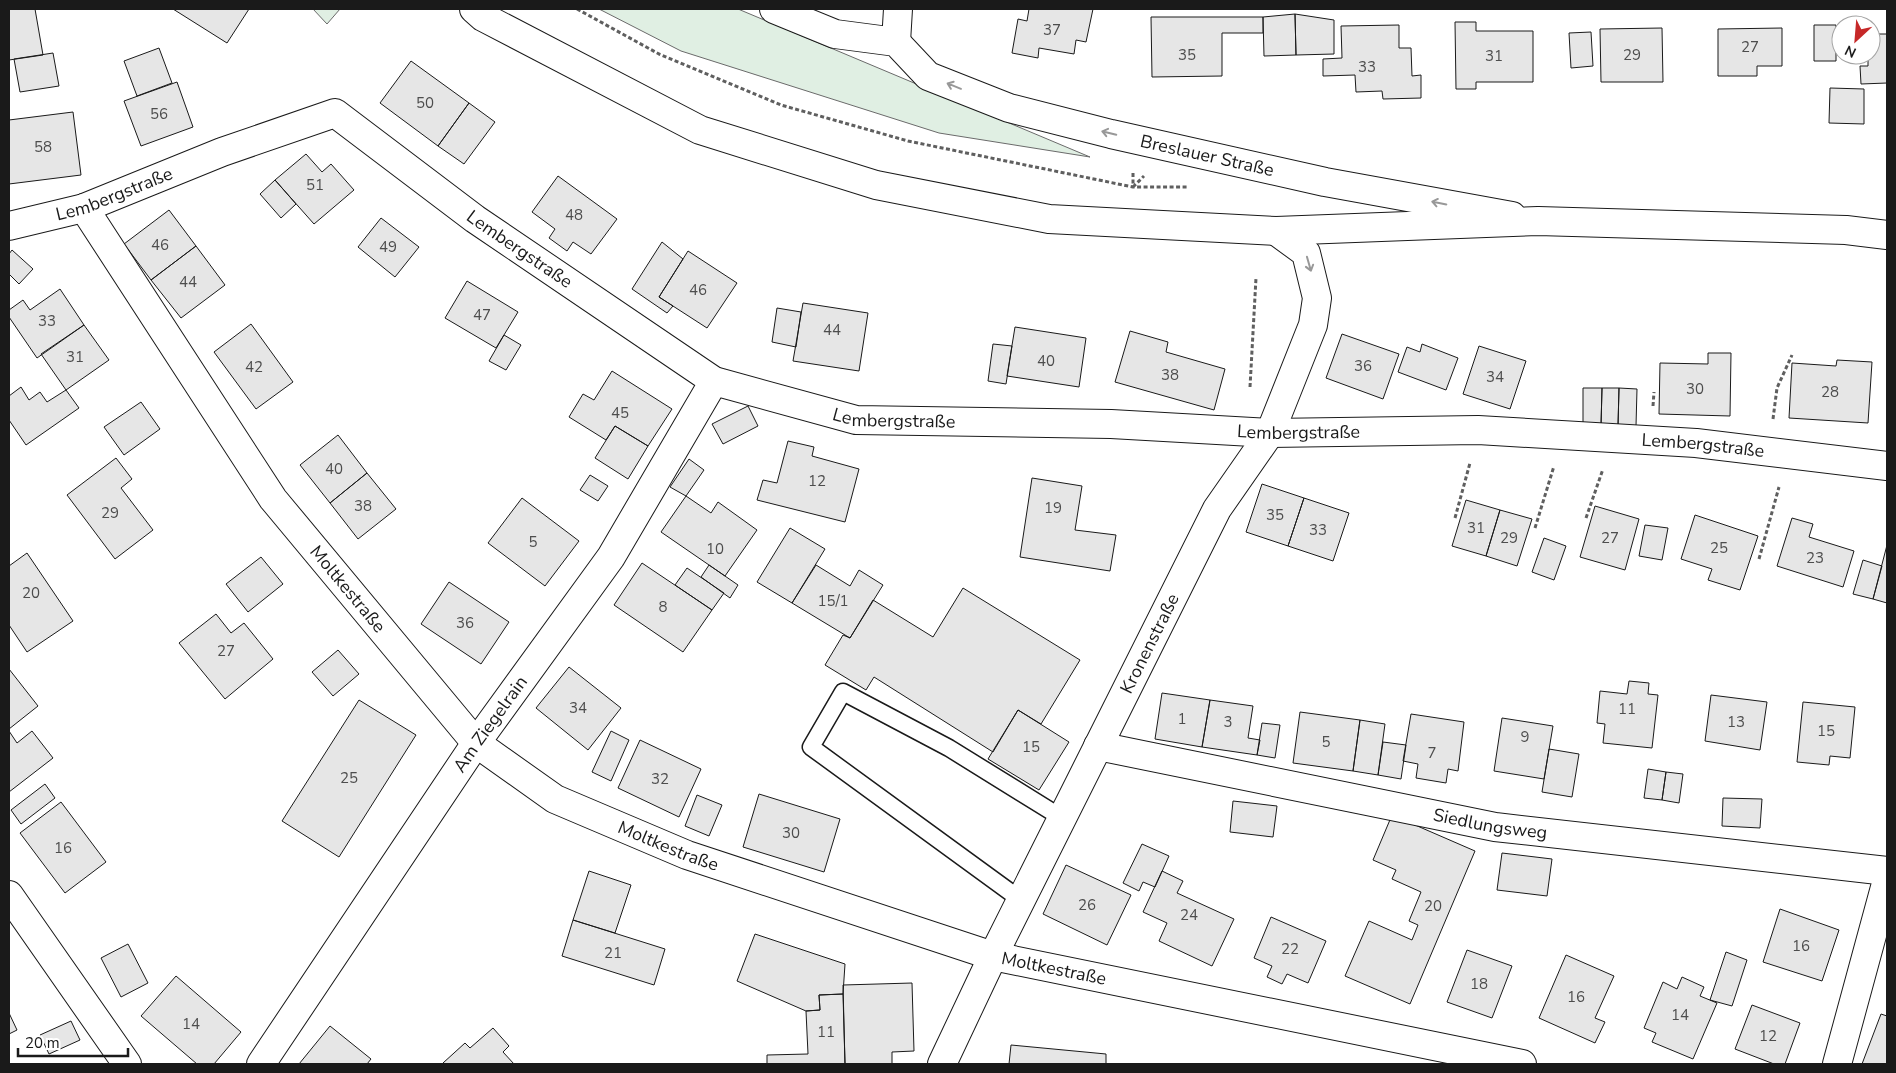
<svg xmlns="http://www.w3.org/2000/svg" width="1896" height="1073" viewBox="0 0 1896 1073" font-family="'Nunito Sans',sans-serif">
<style>
.green{fill:#e0efe3;stroke:#6a6a6a}
.building{fill:#e6e6e6;stroke:#1a1a1a}
.lines{fill:none;stroke-linecap:round;stroke-linejoin:round}
.service-casing{stroke:#1a1a1a;stroke-width:19}
.minor-casing{stroke:#1a1a1a;stroke-width:30}
.secondary-casing{stroke:#1a1a1a;stroke-width:30}
.path{stroke:#5f5f5f;stroke-width:3;stroke-dasharray:4 2.5;stroke-linecap:butt}
.service{stroke:#fff;stroke-width:16}
.minor{stroke:#fff;stroke-width:28}
.secondary{stroke:#fff;stroke-width:28}
.oneway{stroke:#989898}
.labels{text-anchor:middle;stroke-width:4;stroke-linejoin:round;paint-order:stroke}
.number-label{font-size:15px;fill:#4d4d4d}
.street-label{font-size:18px;fill:#1a1a1a;stroke:#fff}
</style>
<rect width="100%" height="100%" fill="#fff"/>
<!-- green -->
<path class="green" d="M 313,9 L 340,9 L 327,24 Z
M 599,9 L 738,9 L 1090,157 L 939,133 L 681,51 Z"/>
<!-- building -->
<path class="building" d="M 9,9 L 35,9 L 43,55 L 9,60 Z
M 173,9 L 249,9 L 227,43 Z
M 1029,9 L 1093,9 L 1086,42 L 1076,40 L 1074,54 L 1039,48 L 1038,58 L 1012,53 L 1018,19 L 1027,21 Z
M 1295,14 L 1334,20 L 1334,54 L 1296,55 Z
M 1295,14 L 1296,55 L 1264,56 L 1263,17 Z
M 1151,17 L 1263,17 L 1263,33 L 1222,33 L 1222,76 L 1152,77 Z
M 1455,22 L 1476,22 L 1476,31 L 1533,31 L 1533,82 L 1476,82 L 1476,89 L 1456,89 Z
M 1399,25 L 1399,48 L 1411,48 L 1412,76 L 1421,75 L 1421,98 L 1383,99 L 1382,91 L 1356,92 L 1355,75 L 1323,76 L 1323,59 L 1342,58 L 1341,26 Z
M 1814,25 L 1836,25 L 1836,61 L 1814,61 Z
M 1662,28 L 1663,82 L 1601,82 L 1600,29 Z
M 1782,28 L 1782,66 L 1757,66 L 1757,76 L 1718,76 L 1718,29 Z
M 1591,32 L 1593,66 L 1571,68 L 1569,33 Z
M 1871,34 L 1887,34 L 1887,83 L 1861,84 L 1860,66 L 1868,66 L 1868,55 L 1871,55 Z
M 159,48 L 172,83 L 137,96 L 124,61 Z
M 53,53 L 59,86 L 20,92 L 14,59 Z
M 411,61 L 469,103 L 438,146 L 380,103 Z
M 177,82 L 193,127 L 141,146 L 124,101 Z
M 1830,88 L 1864,89 L 1864,124 L 1829,123 Z
M 469,103 L 495,122 L 464,164 L 438,146 Z
M 73,112 L 81,175 L 9,184 L 9,120 Z
M 306,154 L 322,172 L 331,164 L 354,190 L 314,224 L 275,180 Z
M 558,176 L 617,219 L 591,254 L 573,242 L 567,251 L 549,238 L 555,229 L 532,212 Z
M 275,180 L 296,204 L 281,218 L 260,194 Z
M 169,210 L 196,246 L 151,280 L 124,244 Z
M 381,218 L 419,247 L 395,277 L 358,247 Z
M 662,242 L 683,259 L 659,297 L 673,306 L 667,313 L 632,289 Z
M 196,246 L 225,285 L 181,318 L 151,280 Z
M 12,250 L 33,269 L 19,284 L 9,274 L 9,254 Z
M 688,251 L 737,283 L 707,328 L 659,297 Z
M 467,281 L 518,312 L 496,348 L 445,318 Z
M 60,289 L 84,325 L 37,358 L 9,317 L 9,310 L 23,300 L 30,310 Z
M 803,303 L 868,313 L 859,371 L 793,361 Z
M 777,308 L 801,312 L 796,347 L 772,342 Z
M 251,324 L 293,382 L 256,409 L 214,352 Z
M 84,325 L 109,360 L 66,390 L 41,354 Z
M 1015,327 L 1086,338 L 1079,387 L 1007,376 Z
M 1130,331 L 1168,342 L 1166,352 L 1225,369 L 1214,410 L 1115,382 Z
M 1342,334 L 1399,354 L 1383,399 L 1326,378 Z
M 504,335 L 521,345 L 506,370 L 489,361 Z
M 993,344 L 1012,346 L 1006,384 L 988,381 Z
M 1422,344 L 1458,358 L 1446,390 L 1398,372 L 1407,347 L 1420,352 Z
M 1479,346 L 1526,361 L 1510,409 L 1463,394 Z
M 1708,353 L 1731,353 L 1730,416 L 1659,414 L 1660,363 L 1708,364 Z
M 1837,360 L 1872,362 L 1868,423 L 1789,418 L 1792,363 L 1836,366 Z
M 612,371 L 672,409 L 648,446 L 615,426 L 606,440 L 569,417 L 583,394 L 594,400 Z
M 21,387 L 29,400 L 40,392 L 47,402 L 66,390 L 79,408 L 26,445 L 9,420 L 9,396 Z
M 1583,388 L 1602,388 L 1601,426 L 1583,425 Z
M 1602,388 L 1619,388 L 1618,426 L 1601,426 Z
M 1619,388 L 1637,389 L 1636,426 L 1618,426 Z
M 141,402 L 160,429 L 124,455 L 104,427 Z
M 748,406 L 758,426 L 723,444 L 712,424 Z
M 615,426 L 648,446 L 628,479 L 595,458 Z
M 338,435 L 367,473 L 330,503 L 300,465 Z
M 788,441 L 814,447 L 812,456 L 859,469 L 845,522 L 757,500 L 763,480 L 777,483 Z
M 116,458 L 132,479 L 121,488 L 153,530 L 115,559 L 67,495 Z
M 689,459 L 704,470 L 686,496 L 670,487 Z
M 367,473 L 396,509 L 358,539 L 330,503 Z
M 590,475 L 608,486 L 598,501 L 580,490 Z
M 1032,478 L 1082,486 L 1075,530 L 1116,535 L 1110,571 L 1020,557 Z
M 1262,484 L 1304,498 L 1288,546 L 1246,532 Z
M 686,496 L 711,513 L 718,502 L 757,530 L 725,576 L 661,532 Z
M 522,498 L 579,541 L 545,586 L 488,543 Z
M 1304,498 L 1349,513 L 1333,561 L 1288,546 Z
M 1466,500 L 1500,510 L 1486,556 L 1452,546 Z
M 1595,506 L 1639,519 L 1625,570 L 1580,557 Z
M 1500,510 L 1532,519 L 1517,566 L 1486,556 Z
M 1695,515 L 1758,536 L 1740,590 L 1708,580 L 1712,569 L 1681,559 Z
M 1792,518 L 1813,524 L 1809,537 L 1854,551 L 1843,587 L 1777,566 Z
M 1645,525 L 1668,528 L 1662,560 L 1639,556 Z
M 790,528 L 825,549 L 792,603 L 757,582 Z
M 1544,538 L 1566,546 L 1554,580 L 1532,572 Z
M 1887,545 L 1887,603 L 1873,599 Z
M 27,553 L 73,621 L 27,652 L 9,625 L 9,566 Z
M 261,557 L 283,584 L 248,612 L 226,584 Z
M 1863,560 L 1882,566 L 1873,599 L 1853,594 Z
M 642,563 L 712,610 L 683,652 L 614,605 Z
M 709,565 L 738,585 L 730,598 L 701,577 Z
M 816,565 L 850,586 L 859,570 L 883,585 L 850,638 L 792,603 Z
M 687,568 L 724,593 L 712,610 L 675,585 Z
M 449,582 L 509,622 L 481,664 L 421,624 Z
M 963,588 L 1080,660 L 1041,724 L 1018,710 L 993,752 L 874,677 L 866,690 L 825,665 L 843,635 L 850,638 L 873,600 L 933,637 Z
M 216,614 L 231,633 L 244,623 L 273,659 L 225,699 L 179,643 Z
M 338,650 L 359,674 L 333,696 L 312,672 Z
M 569,667 L 621,708 L 588,750 L 536,708 Z
M 9,669 L 38,706 L 9,729 Z
M 1629,681 L 1649,683 L 1648,694 L 1658,695 L 1652,748 L 1603,743 L 1605,724 L 1597,723 L 1600,691 L 1627,694 Z
M 1162,693 L 1210,700 L 1202,747 L 1155,739 Z
M 1711,695 L 1767,702 L 1760,750 L 1705,741 Z
M 359,700 L 416,735 L 339,857 L 282,821 Z
M 1210,700 L 1253,706 L 1248,738 L 1260,740 L 1257,755 L 1202,747 Z
M 1803,702 L 1855,707 L 1850,758 L 1830,756 L 1829,765 L 1797,762 Z
M 1018,710 L 1069,742 L 1039,790 L 988,759 Z
M 1300,712 L 1360,720 L 1353,771 L 1293,763 Z
M 1411,714 L 1464,722 L 1458,771 L 1448,769 L 1446,783 L 1416,778 L 1418,764 L 1403,761 Z
M 1502,718 L 1553,726 L 1544,779 L 1494,771 Z
M 1360,720 L 1385,724 L 1378,775 L 1353,771 Z
M 1262,723 L 1280,725 L 1275,758 L 1257,755 Z
M 9,731 L 17,743 L 32,731 L 53,758 L 9,792 Z
M 611,731 L 629,740 L 611,781 L 592,772 Z
M 640,740 L 701,769 L 679,817 L 618,788 Z
M 1383,742 L 1406,745 L 1401,779 L 1378,775 Z
M 1549,749 L 1579,754 L 1572,797 L 1542,792 Z
M 1648,769 L 1666,772 L 1662,800 L 1644,798 Z
M 1666,772 L 1683,774 L 1679,803 L 1662,800 Z
M 45,784 L 55,798 L 21,824 L 11,810 Z
M 759,794 L 840,819 L 824,872 L 743,847 Z
M 697,795 L 722,805 L 709,836 L 685,826 Z
M 1723,798 L 1762,799 L 1760,828 L 1722,826 Z
M 1233,801 L 1277,806 L 1273,837 L 1230,832 Z
M 61,802 L 106,862 L 65,893 L 20,833 Z
M 1392,815 L 1475,851 L 1410,1004 L 1345,976 L 1369,921 L 1412,940 L 1418,925 L 1409,921 L 1421,892 L 1392,879 L 1396,870 L 1373,860 Z
M 1142,844 L 1169,856 L 1155,887 L 1143,882 L 1139,891 L 1123,883 Z
M 1502,853 L 1552,859 L 1547,896 L 1497,890 Z
M 1066,865 L 1131,895 L 1107,945 L 1043,914 Z
M 589,871 L 631,885 L 615,933 L 573,920 Z
M 1162,871 L 1183,881 L 1177,893 L 1234,919 L 1212,966 L 1159,941 L 1167,923 L 1143,912 Z
M 1780,909 L 1839,930 L 1822,981 L 1763,962 Z
M 1271,917 L 1326,941 L 1308,983 L 1287,974 L 1282,984 L 1267,977 L 1272,966 L 1254,958 Z
M 573,920 L 665,949 L 654,985 L 562,956 Z
M 755,934 L 845,964 L 843,994 L 819,995 L 820,1010 L 806,1011 L 737,981 Z
M 128,944 L 148,983 L 121,997 L 101,958 Z
M 1467,950 L 1512,966 L 1492,1018 L 1447,1002 Z
M 1726,952 L 1747,960 L 1732,1006 L 1710,1000 Z
M 1566,955 L 1614,976 L 1595,1018 L 1605,1022 L 1595,1043 L 1539,1018 Z
M 176,976 L 241,1032 L 214,1064 L 197,1064 L 141,1016 Z
M 1682,977 L 1704,987 L 1700,996 L 1717,1003 L 1693,1059 L 1652,1042 L 1656,1033 L 1644,1028 L 1663,982 L 1677,989 Z
M 912,983 L 914,1051 L 892,1052 L 892,1064 L 845,1064 L 843,985 Z
M 843,994 L 845,1064 L 767,1064 L 767,1055 L 808,1054 L 806,1011 L 820,1010 L 819,995 Z
M 1752,1005 L 1800,1023 L 1785,1064 L 1774,1064 L 1735,1049 Z
M 9,1013 L 17,1030 L 9,1034 Z
M 1881,1014 L 1887,1016 L 1887,1064 L 1862,1064 Z
M 71,1021 L 80,1040 L 49,1054 L 40,1035 Z
M 330,1026 L 371,1059 L 367,1064 L 299,1064 Z
M 493,1028 L 509,1046 L 503,1052 L 514,1064 L 444,1064 L 443,1063 L 465,1043 L 470,1048 Z
M 1011,1045 L 1106,1054 L 1106,1064 L 1009,1064 Z"/>
<g class="lines">
<!-- service casing -->
<g class="service-casing">
<path id="service" d="M 1021,900 L 811,747 L 843,692 L 949,748 L 1062,818"/>
</g>
<!-- minor casing -->
<g class="minor-casing">
<g id="minor">
<path id="s1" d="M 774,9 L 835,34 L 896,42 L 928,76 L 1009,108 L 1111,134 L 1325,182 L 1512,216"/>
<path d="M 896,42 L 898,9"/>
<path id="s2" d="M 84,208 L 273,499 L 476,743 L 555,799 L 687,855 L 993,956 L 1522,1064"/>
<path id="s3" d="M 9,226 L 84,208 L 222,152 L 335,113 L 475,219 L 714,381 L 856,420 L 1111,424 L 1270,433 L 1478,430 L 1696,443 L 1887,466"/>
<path id="s4" d="M 1098,746 L 1495,827 L 1887,871"/>
<path d="M 9,895 L 127,1064"/>
<path id="s5" d="M 261,1064 L 476,743 L 611,557 L 714,381"/>
<path id="s6" d="M 942,1064 L 993,956 L 1217,509 L 1270,433 L 1313,325 L 1317,298 L 1306,253 L 1276,231"/>
<path d="M 1837,1064 L 1887,880"/>
</g>
</g>
<!-- secondary casing -->
<g class="secondary-casing">
<path id="secondary" d="M 474,9 L 483,17 L 700,130 L 876,185 L 1049,219 L 1276,231 L 1538,221 L 1846,230 L 1887,235"/>
</g>
<!-- path -->
<path class="path" d="M 577,9 L 659,54 L 781,105 L 908,141 L 1133,187 L 1189,187
M 1133,173 L 1133,187
M 1133,187 L 1144,176
M 1250,387 L 1256,278
M 1653,406 L 1654,392
M 1773,419 L 1777,388 L 1792,355
M 1455,518 L 1470,463
M 1586,518 L 1603,469
M 1535,528 L 1554,466
M 1759,559 L 1779,487"/>
<!-- service -->
<use href="#service" class="service"/>
<!-- minor -->
<use href="#minor" class="minor"/>
<!-- secondary -->
<use href="#secondary" class="secondary"/>
</g>
<!-- one-way arrows -->
<defs><path id="oneway-shaft" d="M-6 0H5M1.5-3L5.5 0L1.5 3" fill="none" stroke-width="1.6" stroke-linecap="round" stroke-linejoin="round" transform="scale(1.25)"/></defs>
<g class="oneway">
<use href="#oneway-shaft" transform="translate(954 86) rotate(-158)"/>
<use href="#oneway-shaft" transform="translate(1109 133) rotate(-166)"/>
<use href="#oneway-shaft" transform="translate(1439 203) rotate(-169)"/>
<use href="#oneway-shaft" transform="translate(1309 264) rotate(74)"/>
</g>
<g class="labels">
<!-- number labels -->
<g class="number-label">
<text x="1052" y="35">37</text>
<text x="1750" y="52">27</text>
<text x="1187" y="60">35</text>
<text x="1632" y="60">29</text>
<text x="1494" y="61">31</text>
<text x="1367" y="72">33</text>
<text x="425" y="108">50</text>
<text x="159" y="119">56</text>
<text x="43" y="152">58</text>
<text x="315" y="190">51</text>
<text x="574" y="220">48</text>
<text x="160" y="250">46</text>
<text x="388" y="252">49</text>
<text x="188" y="287">44</text>
<text x="698" y="295">46</text>
<text x="482" y="320">47</text>
<text x="47" y="326">33</text>
<text x="832" y="335">44</text>
<text x="75" y="362">31</text>
<text x="1046" y="366">40</text>
<text x="1363" y="371">36</text>
<text x="254" y="372">42</text>
<text x="1170" y="380">38</text>
<text x="1495" y="382">34</text>
<text x="1695" y="394">30</text>
<text x="1830" y="397">28</text>
<text x="620" y="418">45</text>
<text x="334" y="474">40</text>
<text x="817" y="486">12</text>
<text x="363" y="511">38</text>
<text x="1053" y="513">19</text>
<text x="110" y="518">29</text>
<text x="1275" y="520">35</text>
<text x="1476" y="533">31</text>
<text x="1318" y="535">33</text>
<text x="1509" y="543">29</text>
<text x="1610" y="543">27</text>
<text x="533" y="547">5</text>
<text x="1719" y="553">25</text>
<text x="715" y="554">10</text>
<text x="1815" y="563">23</text>
<text x="31" y="598">20</text>
<text x="833" y="606">15/1</text>
<text x="663" y="612">8</text>
<text x="465" y="628">36</text>
<text x="226" y="656">27</text>
<text x="578" y="713">34</text>
<text x="1627" y="714">11</text>
<text x="1182" y="724">1</text>
<text x="1228" y="727">3</text>
<text x="1736" y="727">13</text>
<text x="1826" y="736">15</text>
<text x="1525" y="742">9</text>
<text x="1326" y="747">5</text>
<text x="1031" y="752">15</text>
<text x="1432" y="758">7</text>
<text x="349" y="783">25</text>
<text x="660" y="784">32</text>
<text x="791" y="838">30</text>
<text x="63" y="853">16</text>
<text x="1087" y="910">26</text>
<text x="1433" y="911">20</text>
<text x="1189" y="920">24</text>
<text x="1801" y="951">16</text>
<text x="1290" y="954">22</text>
<text x="613" y="958">21</text>
<text x="1479" y="989">18</text>
<text x="1576" y="1002">16</text>
<text x="1680" y="1020">14</text>
<text x="191" y="1029">14</text>
<text x="826" y="1037">11</text>
<text x="1768" y="1041">12</text>
</g>
<!-- street labels -->
<g class="street-label">
<text dy="6" stroke="none"><textPath href="#s1" startOffset="465">Breslauer Straße</textPath></text>
<text dy="6" stroke="none"><textPath href="#s3" startOffset="110">Lembergstraße</textPath></text>
<text dy="6" stroke="none"><textPath href="#s3" startOffset="575">Lembergstraße</textPath></text>
<text dy="6" stroke="none"><textPath href="#s3" startOffset="995">Lembergstraße</textPath></text>
<text dy="6" stroke="none"><textPath href="#s3" startOffset="1400">Lembergstraße</textPath></text>
<text dy="6" stroke="none"><textPath href="#s3" startOffset="1805">Lembergstraße</textPath></text>
<text dy="6" stroke="none"><textPath href="#s2" startOffset="464">Moltkestraße</textPath></text>
<text dy="6" stroke="none"><textPath href="#s6" startOffset="469">Kronenstraße</textPath></text>
<text dy="6" stroke="none"><textPath href="#s5" startOffset="410">Am Ziegelrain</textPath></text>
<text dy="6" stroke="none"><textPath href="#s4" startOffset="400">Siedlungsweg</textPath></text>
<text dy="6" stroke="none"><textPath href="#s2" startOffset="884">Moltkestraße</textPath></text>
<text dy="6" stroke="none"><textPath href="#s2" startOffset="1289">Moltkestraße</textPath></text>
</g>
</g>
<!-- border -->
<rect width="1896" height="1073" fill="none" stroke="#1a1a1a" stroke-width="20"/>
<!-- north arrow -->
<g transform="translate(1856 40) rotate(206)"><circle r="24" fill="#ffffff" stroke="#a3a3a3"/>
<path d="M0-4L9 19L0 12L-9 19Z" fill="#c62828"/>
<text y="-8" font-size="14" font-weight="bold" text-anchor="middle" fill="#1a1a1a">N</text>
</g>
<!-- scale -->
<path d="M18 1048v8h110v-8" fill="none" stroke="#1a1a1a" stroke-width="2.5"/>
<text x="25" y="1048" font-size="15" fill="#1a1a1a" stroke="#ffffff" stroke-width="4" paint-order="stroke">20 m</text>
</svg>
